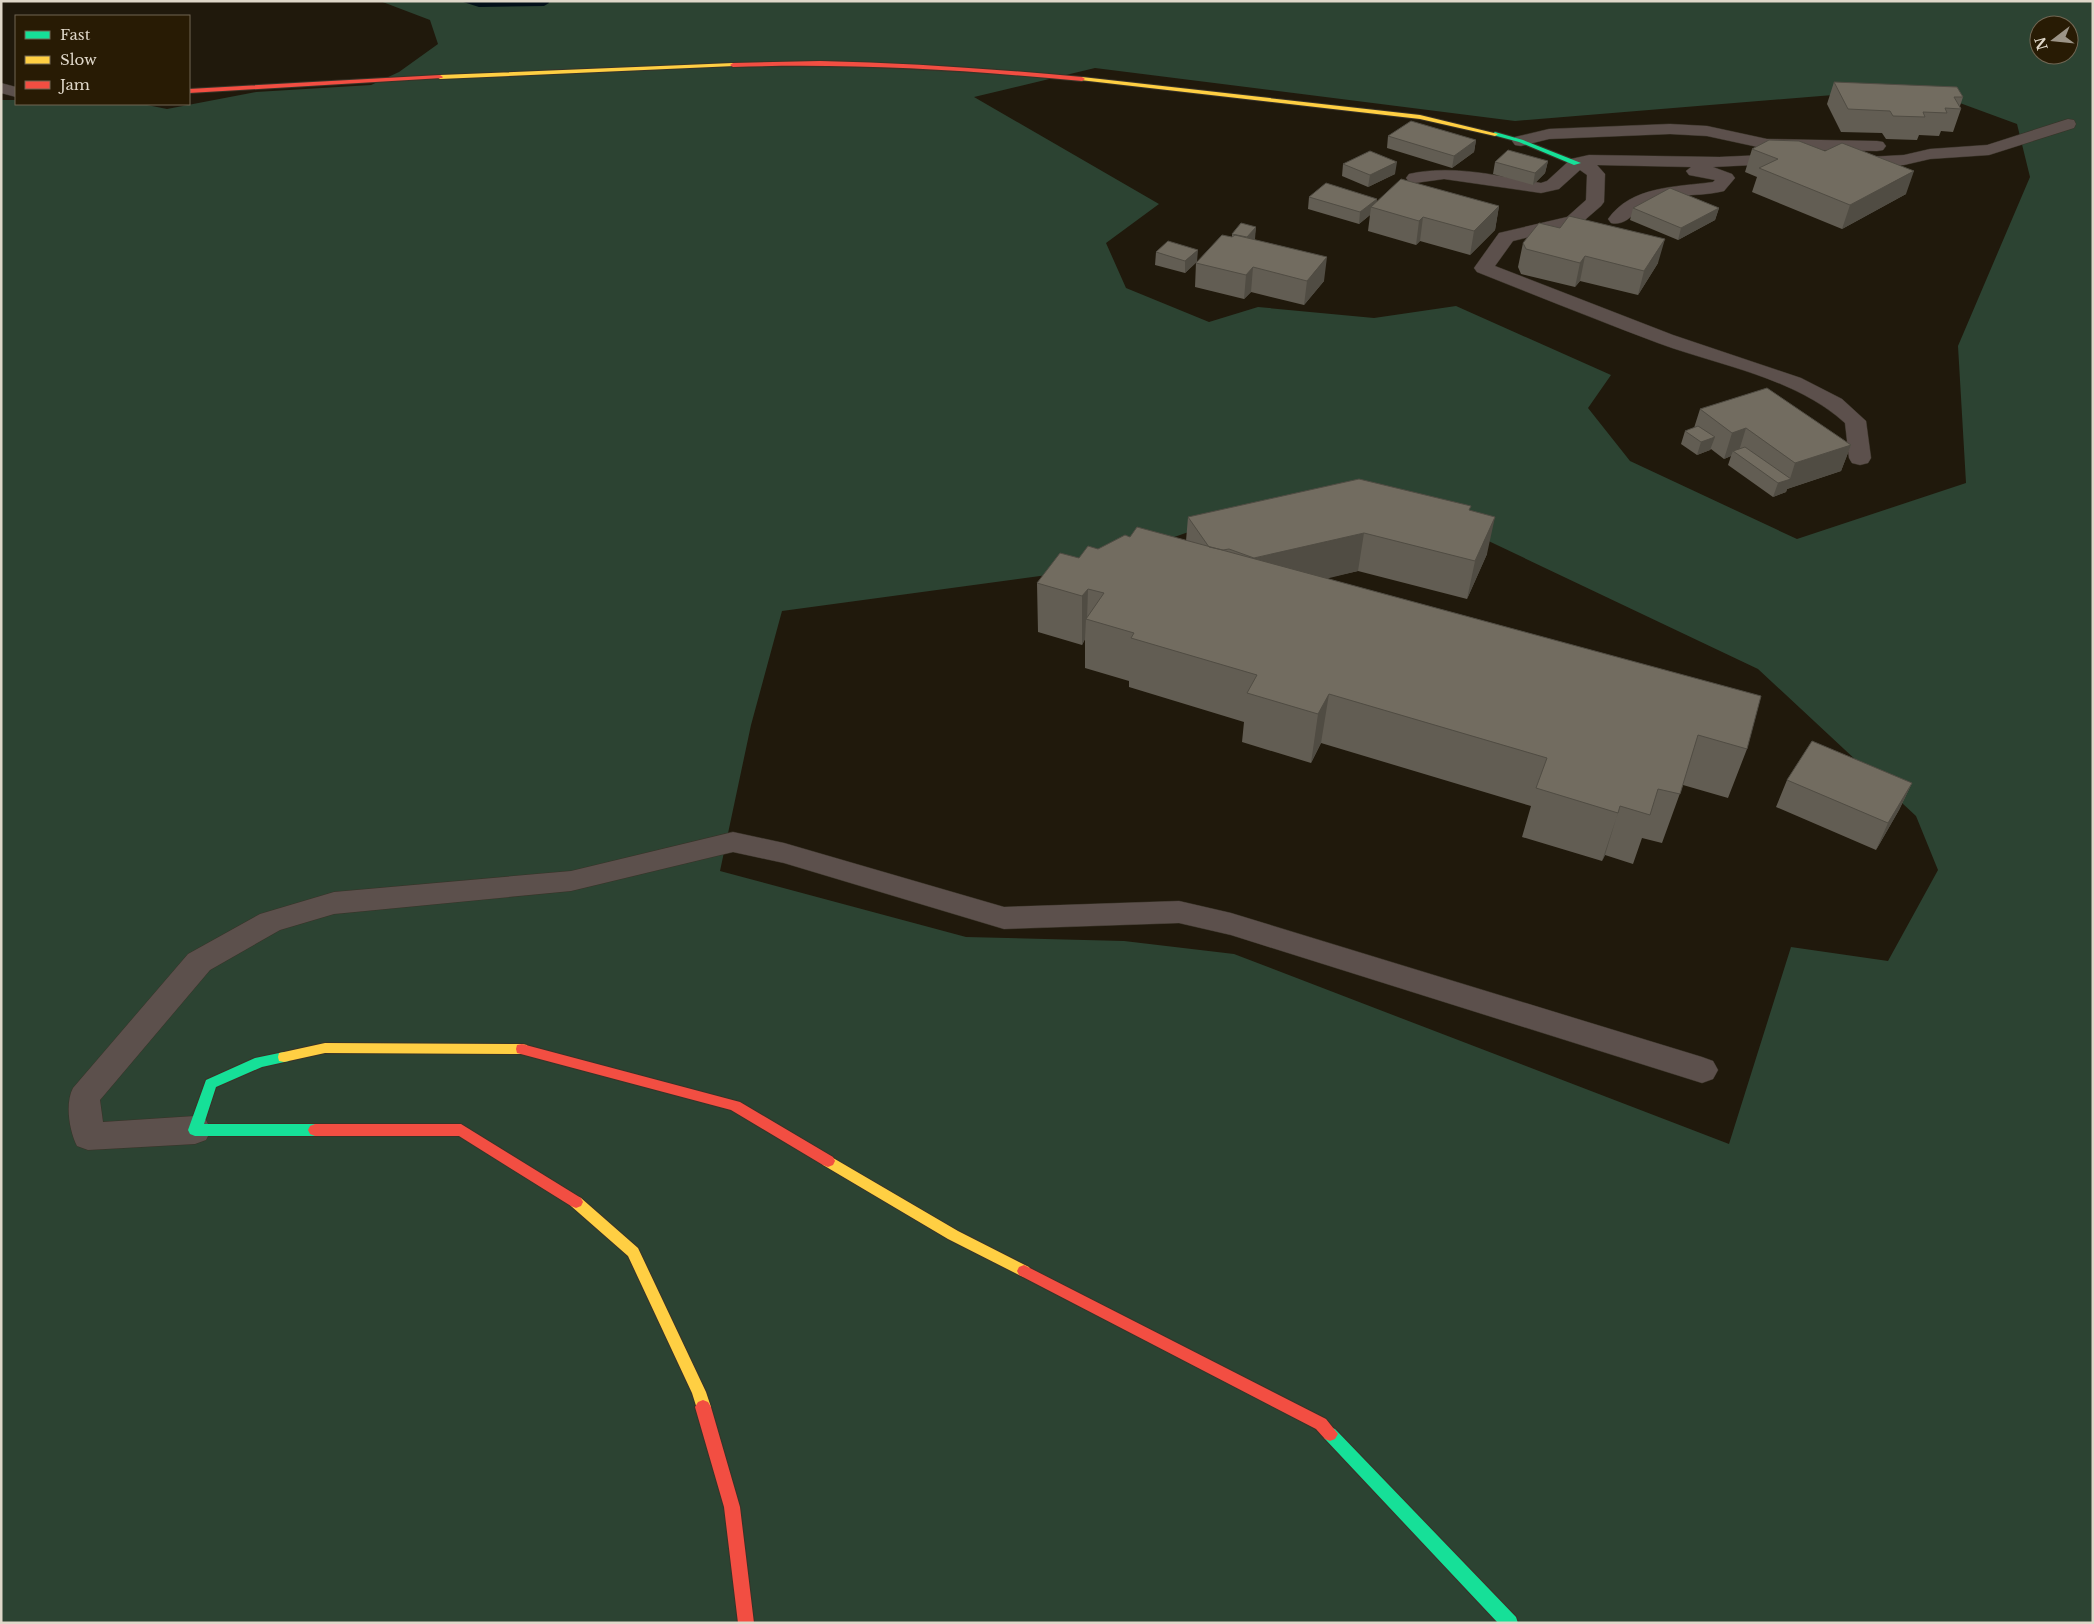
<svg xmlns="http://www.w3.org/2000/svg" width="2094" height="1624" viewBox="0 0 2094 1624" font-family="'Libre Baskerville',serif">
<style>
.forest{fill:#2c4332;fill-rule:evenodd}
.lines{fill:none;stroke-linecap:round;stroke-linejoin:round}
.stream{fill:#031019;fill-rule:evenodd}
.lane-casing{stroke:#393328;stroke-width:1}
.street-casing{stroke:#393328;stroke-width:1}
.fast-casing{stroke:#393328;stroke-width:2}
.slow-casing{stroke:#393328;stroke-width:2}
.jam-casing{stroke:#393328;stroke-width:2}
.lane{fill:#5c504c;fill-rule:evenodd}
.street{fill:#5c504c;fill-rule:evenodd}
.fast{fill:#16e098;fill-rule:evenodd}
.slow{fill:#ffcf43;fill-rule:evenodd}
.jam{fill:#f24e42;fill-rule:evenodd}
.wall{fill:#625d53}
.shaded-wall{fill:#504c43}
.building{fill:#726c60;stroke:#504c43}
</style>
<rect width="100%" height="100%" fill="#20190c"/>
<!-- forest -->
<path class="forest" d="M 380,1 L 2093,1 L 2093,1623 L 1,1623 L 1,100 L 16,100 L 16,104 L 142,104 L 167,109 L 256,92 L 371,85 L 399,72 L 438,44 L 430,20 ZM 2039,25 L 2069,25 L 2069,55 L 2039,55 ZM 1095,68 L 1515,121 L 1919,88 L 2017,124 L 2030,177 L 1958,346 L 1966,483 L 1797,539 L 1630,461 L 1588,408 L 1611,375 L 1456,306 L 1374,318 L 1258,307 L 1209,322 L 1126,288 L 1106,243 L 1159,204 L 974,97 ZM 1362,481 L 1758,669 L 1916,816 L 1938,870 L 1888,961 L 1791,947 L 1729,1144 L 1234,954 L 1124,941 L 966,937 L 720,871 L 751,725 L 782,611 L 1077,571 L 1283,499 Z"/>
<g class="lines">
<!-- stream -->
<path class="stream" d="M 460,1 L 548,1 L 549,3 L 544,6 L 479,7 Z"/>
<!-- lane casing -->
<g class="lane-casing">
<path id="lane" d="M 2068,119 L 2074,120 L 2076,124 L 2074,128 L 1989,155 L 1930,159 L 1904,165 L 1849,168 L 1843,167 L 1840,163 L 1843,159 L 1849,158 L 1904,155 L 1930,149 L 1987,145 Z
M 1670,124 L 1707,126 L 1767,139 L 1877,141 L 1883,142 L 1886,146 L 1883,150 L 1877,151 L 1767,149 L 1707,136 L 1670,134 L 1549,139 L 1521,146 L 1515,145 L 1512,141 L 1515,137 L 1549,129 Z
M 1787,154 L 1793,155 L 1796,159 L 1793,163 L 1713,167 L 1732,174 L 1735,178 L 1724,191 C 1701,197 1673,193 1650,202 C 1636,208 1628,227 1611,223 L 1608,219 C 1631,186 1676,187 1713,182 L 1715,180 L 1689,175 L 1686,171 L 1691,167 L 1597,165 L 1605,174 L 1604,202 L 1601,206 L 1579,225 L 1513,241 L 1495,266 L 1673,335 L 1801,378 L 1842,399 L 1866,421 L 1871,458 L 1868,463 L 1860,465 L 1852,463 L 1849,458 L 1845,423 C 1794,377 1720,366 1658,343 C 1597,320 1537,296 1477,272 L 1474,268 L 1499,233 L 1567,217 L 1586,200 L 1587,175 L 1580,170 L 1559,189 L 1541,193 L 1444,179 L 1415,183 L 1409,182 L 1406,178 L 1409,174 C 1452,164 1498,176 1541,183 L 1547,181 L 1571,159 L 1589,155 L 1719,157 Z
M 733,832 L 784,843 L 1004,907 L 1179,901 L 1231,913 L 1702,1057 L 1713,1061 L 1718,1070 L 1713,1079 L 1702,1083 L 1231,935 L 1179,923 L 1004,929 L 784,863 L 733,852 L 571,891 L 334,914 L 280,930 L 210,970 L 100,1100 L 103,1122 L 195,1116 L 206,1120 L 211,1130 L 206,1140 L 195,1144 L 88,1150 L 77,1146 C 69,1130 65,1103 73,1088 L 188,954 L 260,914 L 334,892 L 571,871 Z"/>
</g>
<!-- street casing -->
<g class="street-casing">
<path id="street" d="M 1,83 L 16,87 L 16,97 L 1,93 Z"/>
</g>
<!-- fast casing -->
<g class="fast-casing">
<path id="fast" d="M 1495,132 L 1523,140 L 1581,163 L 1574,165 L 1519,142 L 1493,135 L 1492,134 Z
M 284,1052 L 289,1053 L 290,1057 L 289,1061 L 262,1067 L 216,1087 L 204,1124 L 315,1124 L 320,1126 L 322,1130 L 320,1134 L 315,1136 L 195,1136 L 190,1134 L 188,1130 L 206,1080 L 255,1058 Z
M 1330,1427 L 1335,1429 L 1516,1617 L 1518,1623 L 1498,1623 L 1325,1439 L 1322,1434 L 1325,1429 Z"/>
</g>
<!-- slow casing -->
<g class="slow-casing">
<path id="slow" d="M 733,63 L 736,65 L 735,66 L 440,79 L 437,77 L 440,75 Z
M 1082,77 L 1420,115 L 1498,134 L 1495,136 L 1420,119 L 1080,80 L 1080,78 Z
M 325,1043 L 522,1044 L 527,1045 L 528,1049 L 527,1053 L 522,1054 L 325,1053 L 284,1062 L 279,1061 L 278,1057 L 279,1053 L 284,1052 Z
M 828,1155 L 958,1231 L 1029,1267 L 1031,1271 L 1029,1275 L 1024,1277 L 1019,1275 L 948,1239 L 823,1165 L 821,1161 L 823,1157 Z
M 576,1196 L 581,1198 L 638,1248 L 706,1392 L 711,1407 L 708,1412 L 703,1414 L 698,1412 L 692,1393 L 628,1256 L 571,1206 L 569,1202 L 571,1198 Z"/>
</g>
<!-- jam casing -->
<g class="jam-casing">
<path id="jam" d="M 820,61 C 908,63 995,69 1082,77 L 1085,79 L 1082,81 C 966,70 850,63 733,67 L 730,65 L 733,63 Z
M 440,75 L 443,77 L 442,78 L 189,93 L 189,89 Z
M 522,1044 L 740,1102 L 833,1157 L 835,1161 L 833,1165 L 828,1167 L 823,1165 L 731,1110 L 517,1053 L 516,1049 L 517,1045 Z
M 315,1124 L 461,1124 L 581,1198 L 583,1202 L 581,1206 L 576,1208 L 571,1206 L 459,1136 L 315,1136 L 310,1134 L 308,1130 L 310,1126 Z
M 1024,1265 L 1326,1419 L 1338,1434 L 1335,1439 L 1330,1441 L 1325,1439 L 1316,1429 L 1019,1275 L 1017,1271 L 1019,1267 Z
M 703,1400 L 708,1402 L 711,1407 L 740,1507 L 754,1623 L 738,1623 L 724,1507 L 695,1407 L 698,1402 Z"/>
</g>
<!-- lane -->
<use href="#lane" class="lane"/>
<!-- street -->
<use href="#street" class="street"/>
<!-- fast -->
<use href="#fast" class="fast"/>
<!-- slow -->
<use href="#slow" class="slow"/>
<!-- jam -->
<use href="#jam" class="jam"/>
</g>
<!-- wall -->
<path class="wall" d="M 1834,82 L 1963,97 L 1960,106 L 1961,109 L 1953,132 L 1941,131 L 1939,136 L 1919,135 L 1917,140 L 1886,139 L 1882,133 L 1841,132 L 1827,104 Z
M 1388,136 L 1476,140 L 1474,152 L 1452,168 L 1387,148 Z
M 1752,149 L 1825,151 L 1906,194 L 1842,229 L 1752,192 L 1757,177 L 1745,172 Z
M 1548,161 L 1545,173 L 1533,185 L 1493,174 L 1495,162 Z
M 1343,164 L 1395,174 L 1368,187 L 1342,176 Z
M 1309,197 L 1377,199 L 1376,202 L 1499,206 L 1495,230 L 1470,255 L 1420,241 L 1416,245 L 1368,231 L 1370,215 L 1359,224 L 1308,209 Z
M 1633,208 L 1719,208 L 1715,220 L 1678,240 L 1630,220 Z
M 1256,227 L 1254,240 L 1324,281 L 1304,305 L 1251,292 L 1244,299 L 1195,287 L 1196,262 L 1185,273 L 1155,265 L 1156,252 L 1197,262 L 1232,237 L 1232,234 Z
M 1523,243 L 1658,263 L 1638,295 L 1580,281 L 1575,287 L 1521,274 L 1518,267 Z
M 1700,409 L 1851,445 L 1841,471 L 1787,489 L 1786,492 L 1773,497 L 1728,465 L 1731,456 L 1724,459 L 1711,449 L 1710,450 L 1697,455 L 1681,444 L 1685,431 L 1694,428 Z
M 1470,511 L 1487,554 L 1467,599 L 1358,571 L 1326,578 L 1747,749 L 1728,798 L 1683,785 L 1662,843 L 1642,838 L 1633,864 L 1605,855 L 1602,861 L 1522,837 L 1531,806 L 1321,743 L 1311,763 L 1242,742 L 1244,722 L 1129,687 L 1129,681 L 1085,668 L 1085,639 L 1082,645 L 1038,632 L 1037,583 L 1079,558 L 1098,549 L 1130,537 L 1186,541 L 1188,517 Z
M 1787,780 L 1912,783 L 1899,810 L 1876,850 L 1776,807 Z"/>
<!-- shaded-wall -->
<path class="shaded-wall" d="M 1476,140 L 1474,152 L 1452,168 L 1454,156 Z
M 1548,161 L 1545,173 L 1533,185 L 1535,173 Z
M 1397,162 L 1395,174 L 1368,187 L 1370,175 Z
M 1914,171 L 1906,194 L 1842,229 L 1850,205 Z
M 1377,199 L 1376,208 L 1371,207 L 1370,215 L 1359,224 L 1360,212 Z
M 1499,206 L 1495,230 L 1470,255 L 1474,231 Z
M 1719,208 L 1715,220 L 1678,240 L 1681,228 Z
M 1423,217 L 1420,241 L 1416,245 L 1419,221 Z
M 1256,227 L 1255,239 L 1246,250 L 1247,237 Z
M 1665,239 L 1658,263 L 1638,295 L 1644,271 Z
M 1198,250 L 1197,262 L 1185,273 L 1185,261 Z
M 1585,256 L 1580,281 L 1575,287 L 1580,263 Z
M 1327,257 L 1324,281 L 1304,305 L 1307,281 Z
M 1253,267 L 1251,292 L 1244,299 L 1246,275 Z
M 1746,428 L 1738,454 L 1733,451 L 1731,456 L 1724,459 L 1732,433 Z
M 1715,437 L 1710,450 L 1697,455 L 1701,442 Z
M 1851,445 L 1841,471 L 1787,489 L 1786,492 L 1773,497 L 1778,483 L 1790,479 L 1795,463 Z
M 1495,517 L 1487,554 L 1467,599 L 1475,561 Z
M 1364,533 L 1358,571 L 1251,597 L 1254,558 Z
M 1088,589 L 1087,620 L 1086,619 L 1085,639 L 1082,645 L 1082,596 Z
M 1329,694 L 1321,743 L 1311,763 L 1318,714 Z
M 1912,783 L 1899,810 L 1876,850 L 1888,823 Z
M 1620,806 L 1605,855 L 1602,861 L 1618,813 Z"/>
<!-- building -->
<path class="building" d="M 1834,82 L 1957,87 L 1963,97 L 1954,97 L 1961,109 L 1945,108 L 1947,113 L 1923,112 L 1925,117 L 1893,116 L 1890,111 L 1848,109 Z
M 1411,121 L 1476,140 L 1454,156 L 1388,136 Z
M 1769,140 L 1799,141 L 1825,151 L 1842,143 L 1914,171 L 1850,205 L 1759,168 L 1778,159 L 1752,149 Z
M 1508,150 L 1548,161 L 1535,173 L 1495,162 Z
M 1370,151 L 1397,162 L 1370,175 L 1343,164 Z
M 1401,179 L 1499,206 L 1474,231 L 1423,217 L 1419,221 L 1371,207 Z
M 1326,183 L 1377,199 L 1360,212 L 1309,197 Z
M 1670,188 L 1719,208 L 1681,228 L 1633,208 Z
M 1569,216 L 1665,239 L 1644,271 L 1585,256 L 1580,263 L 1526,249 L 1523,243 L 1539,223 L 1560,228 Z
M 1241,223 L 1256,227 L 1247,237 L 1232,234 Z
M 1222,235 L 1232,237 L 1235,235 L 1327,257 L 1307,281 L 1253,267 L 1246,275 L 1196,263 Z
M 1168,241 L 1198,250 L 1185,261 L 1156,252 Z
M 1767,388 L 1851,445 L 1795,463 L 1746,428 L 1732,433 L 1700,409 Z
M 1698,426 L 1715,437 L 1701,442 L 1685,431 Z
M 1745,447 L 1791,479 L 1778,483 L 1733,451 Z
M 1359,479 L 1471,506 L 1469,510 L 1495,517 L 1475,561 L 1364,533 L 1254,558 L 1229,549 L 1223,550 L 1209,547 L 1188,517 Z
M 1137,527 L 1761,696 L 1747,749 L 1698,735 L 1680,794 L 1658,789 L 1650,815 L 1620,806 L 1618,813 L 1536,788 L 1547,758 L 1329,694 L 1318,714 L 1247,693 L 1257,675 L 1131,638 L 1134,633 L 1086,619 L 1104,593 L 1088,589 L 1082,596 L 1037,583 L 1060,553 L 1079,558 L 1088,546 L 1098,549 L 1125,535 L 1130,537 Z
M 1812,741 L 1912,783 L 1888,823 L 1787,780 Z"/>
<!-- border -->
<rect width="2094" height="1624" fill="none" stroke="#dfd7c9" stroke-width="5"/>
<!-- legend -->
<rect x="15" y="15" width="175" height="90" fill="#281b04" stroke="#716653"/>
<rect x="25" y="31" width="25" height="8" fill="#16e098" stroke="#716653"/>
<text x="60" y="40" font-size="15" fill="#dfd7c9">Fast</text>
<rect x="25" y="56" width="25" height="8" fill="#ffcf43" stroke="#716653"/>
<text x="60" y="65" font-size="15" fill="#dfd7c9">Slow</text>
<rect x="25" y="81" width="25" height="8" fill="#f24e42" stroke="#716653"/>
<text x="60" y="90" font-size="15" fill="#dfd7c9">Jam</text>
<!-- north arrow -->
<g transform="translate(2054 40) rotate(254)"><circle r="24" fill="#281b04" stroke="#716653"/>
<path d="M0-4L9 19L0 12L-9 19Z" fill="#9c9487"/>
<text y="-8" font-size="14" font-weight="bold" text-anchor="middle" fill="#dfd7c9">N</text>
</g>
</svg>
